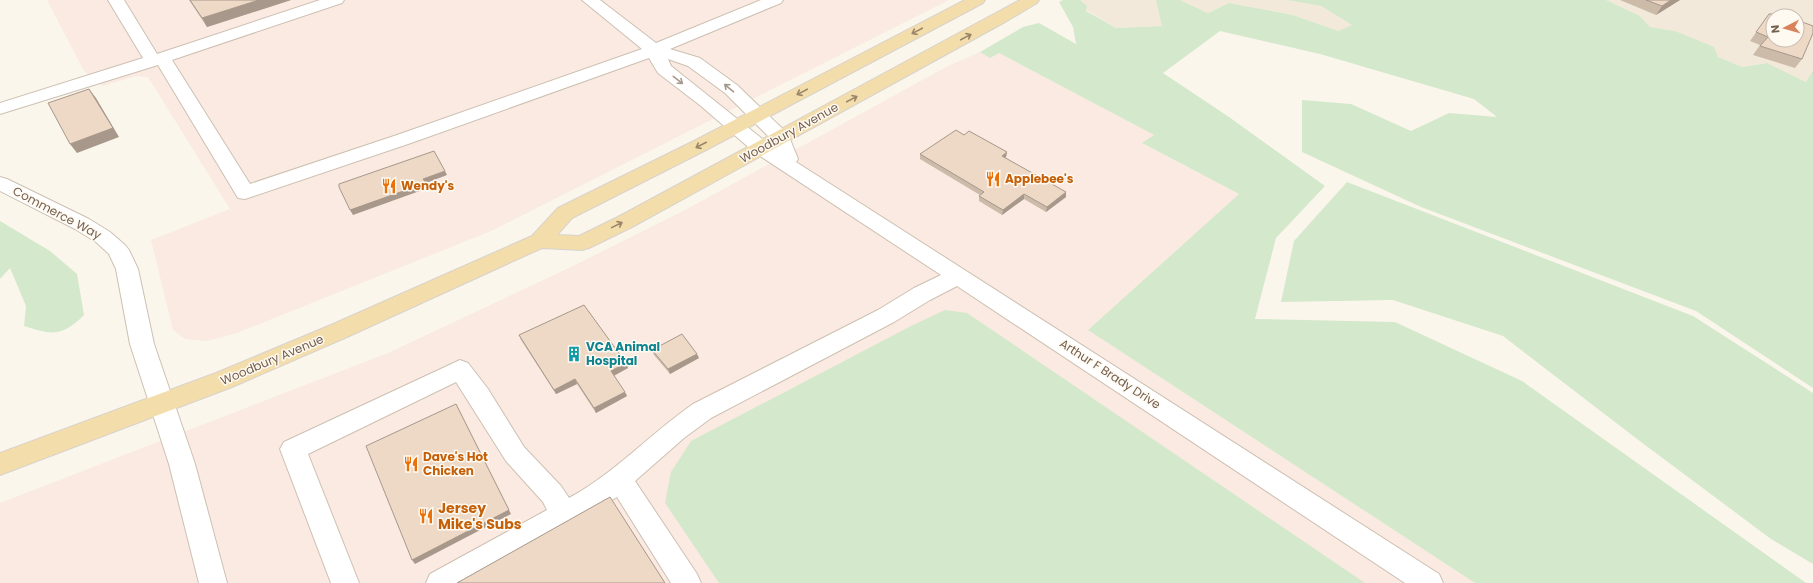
<svg xmlns="http://www.w3.org/2000/svg" width="1813" height="583" viewBox="0 0 1813 583" font-family="Poppins,sans-serif">
<style>
.residential{fill:#f2e9db;fill-rule:evenodd}
.commercial{fill:#faeae1}
.green{fill:#d4e8cb}
.lines{fill:none;stroke-linecap:round;stroke-linejoin:round}
.minor-casing{stroke:#cdc0b2;stroke-width:2}
.major-casing{stroke:#d8d2ce;stroke-width:2}
.minor{fill:#fff;fill-rule:evenodd}
.major{fill:#f3deab;fill-rule:evenodd}
.wall{fill:#cdbbaa}
.shaded-wall{fill:#a7988b}
.building{fill:#eed9c6;stroke:#a7988b}
.oneway{stroke:#9b866b}
.oneway2{stroke:#a5988d}
.labels{text-anchor:middle;stroke-width:3;stroke-linejoin:round;paint-order:stroke}
.street-label{font-size:12px;fill:#756050;stroke:#fefaf2}
.food-label{font-size:12px;font-weight:bold;fill:#c56008;stroke:#fefaf2;text-anchor:start}
.culture-label{font-size:12px;font-weight:bold;fill:#0d838f;stroke:#fefaf2;text-anchor:start}
.near-food-label{font-size:14px;font-weight:bold;fill:#c56008;stroke:#fefaf2;text-anchor:start}
</style>
<rect width="100%" height="100%" fill="#fbf6ec"/>
<!-- residential -->
<path class="residential" d="M 1080,0 L 1156,0 L 1163,26 L 1116,28 L 1086,10 Z
M 1180,0 L 1286,0 L 1321,6 L 1352,25 L 1338,31 L 1293,15 L 1229,3 L 1208,13 Z
M 1606,0 L 1813,0 L 1813,70 L 1806,82 L 1767,63 L 1742,67 L 1718,57 L 1675,31 L 1650,27 L 1640,16 ZM 1773,16 L 1797,16 L 1797,40 L 1773,40 Z"/>
<!-- commercial -->
<path class="commercial" d="M 47,0 L 949,0 L 491,231 L 237,333 L 207,341 L 185,339 L 173,330 L 151,240 L 230,209 L 148,77 L 136,76 L 103,86 L 84,71 Z
M 980,52 L 990,58 L 999,53 L 1154,135 L 1143,144 L 1239,194 L 1088,330 L 1475,583 L 0,583 L 0,503 L 388,353 L 573,266 L 687,209 L 948,66 Z"/>
<!-- green -->
<path class="green" d="M 1063,0 L 1080,0 L 1087,6 L 1086,11 L 1116,28 L 1162,26 L 1156,0 L 1180,0 L 1208,13 L 1229,3 L 1293,15 L 1338,31 L 1352,25 L 1321,6 L 1286,0 L 1606,0 L 1640,16 L 1650,27 L 1675,31 L 1714,47 L 1718,57 L 1742,67 L 1767,63 L 1806,82 L 1813,70 L 1813,388 L 1696,311 L 1421,207 L 1302,152 L 1302,100 L 1351,104 L 1411,131 L 1449,113 L 1497,117 L 1474,99 L 1320,54 L 1220,31 L 1163,73 L 1229,117 L 1325,186 L 1276,238 L 1255,319 L 1395,322 L 1522,381 L 1806,583 L 1475,583 L 1088,330 L 1239,194 L 1142,143 L 1154,135 L 999,53 L 990,58 L 980,52 L 1023,27 L 1039,23 L 1076,44 L 1073,27 L 1059,2 Z
M 1347,182 L 1693,316 L 1813,393 L 1813,564 L 1771,539 L 1641,442 L 1503,336 L 1393,300 L 1281,302 L 1294,241 Z
M 0,221 L 50,251 L 77,274 L 84,315 C 62,337 51,335 24,326 L 26,306 L 10,268 L 0,279 Z
M 945,310 L 967,313 L 1365,583 L 719,583 L 665,503 L 671,472 L 691,441 L 911,326 Z"/>
<g class="lines">
<!-- minor casing -->
<g class="minor-casing">
<path id="minor" d="M 108,0 L 124,0 L 157,54 L 320,0 L 344,0 L 342,3 L 172,60 L 250,184 L 397,135 L 642,49 L 582,0 L 600,0 L 656,43 L 761,0 L 783,0 L 781,3 L 670,49 L 700,58 L 737,85 L 788,134 L 798,159 L 796,162 L 1439,574 L 1443,583 L 1405,583 L 957,286 L 930,300 L 894,322 L 711,418 L 684,438 L 635,481 L 697,574 L 701,583 L 671,583 L 617,497 L 573,523 L 466,583 L 426,583 L 430,574 L 547,510 L 543,502 L 506,461 L 456,382 L 308,454 L 359,583 L 331,583 L 280,449 L 284,442 L 460,360 L 468,363 L 488,389 L 524,447 L 561,486 L 569,498 C 615,473 650,434 693,404 L 878,310 L 914,288 L 941,275 L 754,152 L 701,106 L 658,73 L 649,58 L 411,143 L 245,199 L 238,198 L 158,65 L 0,114 L 0,103 L 143,58 ZM 668,59 L 688,66 L 725,93 L 772,140 L 775,149 L 671,66 Z
M 0,177 L 7,179 L 89,219 L 110,232 L 125,245 L 129,250 L 138,269 L 154,344 L 195,464 L 227,583 L 199,583 L 169,464 L 130,344 L 116,269 L 109,254 L 96,242 L 75,229 L 0,191 Z"/>
</g>
<!-- major casing -->
<g class="major-casing">
<path id="major" d="M 965,0 L 985,0 L 983,3 L 708,149 L 572,218 L 557,235 L 579,236 L 618,217 L 1020,0 L 1039,0 L 1037,3 L 1005,22 L 632,227 L 589,248 L 582,250 L 542,248 L 347,337 L 232,387 L 0,475 L 0,453 L 216,373 L 331,325 L 532,236 L 558,208 L 694,141 Z"/>
</g>
<!-- minor -->
<use href="#minor" class="minor"/>
<!-- major -->
<use href="#major" class="major"/>
</g>
<!-- wall -->
<path class="wall" d="M 189,0 L 291,0 L 207,27 Z
M 1620,0 L 1680,0 L 1656,15 Z
M 1769,14 L 1802,59 L 1795,68 L 1753,55 L 1760,45 L 1750,41 Z
M 964,135 L 1007,152 L 1006,157 L 1005,158 L 1066,197 L 1046,212 L 1024,199 L 1002,215 L 979,201 L 979,196 L 980,195 L 920,159 L 920,154 Z
M 519,335 L 626,363 L 628,368 L 614,376 L 627,396 L 596,413 L 577,384 L 556,394 L 521,340 Z
M 652,350 L 699,358 L 670,374 L 654,355 Z"/>
<!-- shaded-wall -->
<path class="shaded-wall" d="M 259,0 L 291,0 L 207,27 L 202,18 Z
M 1671,0 L 1680,0 L 1656,15 L 1662,6 Z
M 89,89 L 96,98 L 119,137 L 77,153 L 70,144 Z
M 1007,152 L 1006,157 L 1001,161 L 1002,156 Z
M 445,171 L 447,175 L 426,183 L 428,188 L 353,215 L 350,210 L 423,179 Z
M 1066,192 L 1066,197 L 1046,212 L 1047,207 Z
M 1024,194 L 1024,199 L 1002,215 L 1003,210 Z
M 697,354 L 699,358 L 670,374 L 668,369 Z
M 626,363 L 628,368 L 613,376 L 611,371 Z
M 575,379 L 577,384 L 556,394 L 554,390 Z
M 625,392 L 627,396 L 596,413 L 594,408 Z
M 456,404 L 511,514 L 415,564 L 412,560 Z"/>
<!-- building -->
<path class="building" d="M 190,0 L 259,0 L 202,18 Z
M 1646,0 L 1671,0 L 1662,6 Z
M 1769,14 L 1778,14 L 1785,16 L 1773,16 L 1773,40 L 1797,40 L 1797,20 L 1813,26 L 1813,33 L 1802,59 L 1760,46 L 1768,37 L 1756,32 Z
M 89,89 L 113,128 L 70,144 L 48,103 Z
M 956,130 L 964,135 L 969,131 L 1007,152 L 1002,156 L 1066,192 L 1047,207 L 1024,194 L 1003,210 L 979,196 L 984,192 L 920,154 Z
M 434,151 L 445,171 L 423,179 L 426,183 L 350,210 L 339,187 L 339,184 Z
M 584,305 L 626,363 L 611,371 L 625,392 L 594,408 L 575,379 L 554,390 L 519,335 Z
M 682,334 L 697,354 L 668,369 L 652,350 Z
M 456,404 L 509,510 L 412,560 L 366,446 Z
M 610,497 L 665,583 L 457,583 Z"/>
<!-- one-way arrows -->
<defs><path id="oneway-shaft" d="M-6 0H5M1.5-3L5.5 0L1.5 3" fill="none" stroke-width="1.6" stroke-linecap="round" stroke-linejoin="round"/></defs>
<g class="oneway">
<use href="#oneway-shaft" transform="translate(917 31) rotate(152)"/>
<use href="#oneway-shaft" transform="translate(966 37) rotate(-28)"/>
<use href="#oneway-shaft" transform="translate(802 92) rotate(152)"/>
<use href="#oneway-shaft" transform="translate(852 99) rotate(-28)"/>
<use href="#oneway-shaft" transform="translate(701 145) rotate(153)"/>
<use href="#oneway-shaft" transform="translate(617 225) rotate(-26)"/>
</g>
<g class="oneway2">
<use href="#oneway-shaft" transform="translate(678 80) rotate(38)"/>
<use href="#oneway-shaft" transform="translate(729 88) rotate(-140)"/>
</g>
<!-- icons -->
<defs>
<g id="restaurant-bare" transform="scale(1.2)"><path d="M-5-6h1v4h1v-4h1v4h1v-4h1v5L-1.5 .5V6h-2V.5L-5-1ZM5-6V6H3V1.5H1.5Q1.5-4 5-6Z" fill="#e8710a" stroke="#fefaf2" stroke-width="2.5" paint-order="stroke"/></g>
<g id="building-bare" transform="scale(1.2)"><path d="M-4-6H4V6H1V3H-1V6H-4ZM-2.5-4.3h1.7v1.8h-1.7ZM.8-4.3h1.7v1.8H.8ZM-2.5-1h1.7V.8h-1.7ZM.8-1h1.7V.8H.8Z" fill="#0f9aa8" stroke="#fefaf2" stroke-width="2.5" paint-order="stroke"/></g>
</defs>
<g fill-rule="evenodd">
<use href="#restaurant-bare" x="993" y="179"/>
<use href="#restaurant-bare" x="389" y="186"/>
<use href="#building-bare" x="574" y="354"/>
<use href="#restaurant-bare" x="411" y="464"/>
<use href="#restaurant-bare" x="426" y="516"/>
</g>
<g class="labels">
<!-- street labels -->
<g class="street-label">
<text transform="translate(789 133) rotate(-29)" y="4">Woodbury Avenue</text>
<text transform="translate(57 213) rotate(28)" y="4">Commerce Way</text>
<text transform="translate(272 360) rotate(-23)" y="4">Woodbury Avenue</text>
<text transform="translate(1110 374) rotate(33)" y="4">Arthur F Brady Drive</text>
</g>
<!-- food labels -->
<g class="food-label">
<text x="1005" y="183">Applebee's</text>
<text x="401" y="190">Wendy's</text>
<text x="423" y="461">Dave's Hot<tspan x="423" dy="14">Chicken</tspan></text>
</g>
<!-- culture labels -->
<g class="culture-label">
<text x="586" y="351">VCA Animal<tspan x="586" dy="14">Hospital</tspan></text>
</g>
<!-- near-food labels -->
<g class="near-food-label">
<text x="438" y="513">Jersey<tspan x="438" dy="16">Mike's Subs</tspan></text>
</g>
</g>
<!-- north arrow -->
<g transform="translate(1785 28) rotate(264)"><circle r="19" fill="#fefaf2" stroke="#c7bcb1"/>
<path d="M0-3L7 15L0 10L-7 15Z" fill="#d9835c"/>
<text y="-6" font-size="11" font-weight="bold" text-anchor="middle" fill="#756050">N</text>
</g>
</svg>
